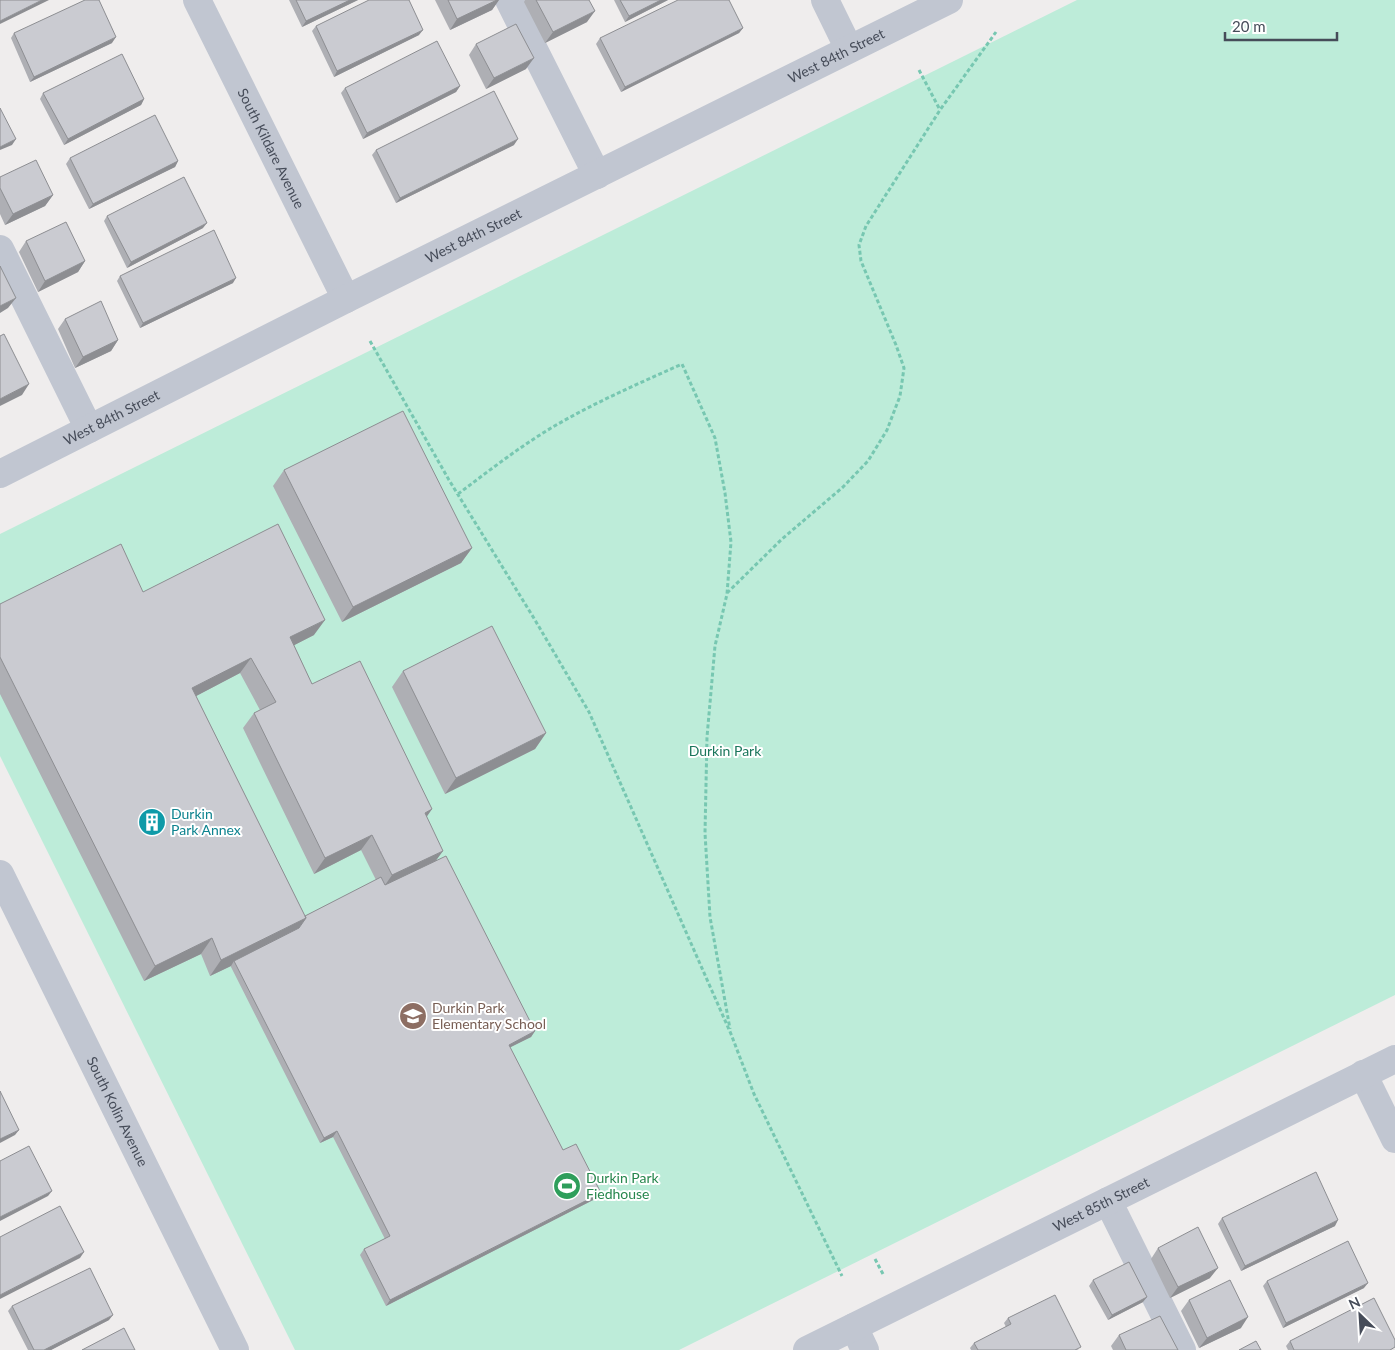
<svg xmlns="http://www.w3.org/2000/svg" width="1395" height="1350" viewBox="0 0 1395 1350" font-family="Lato,sans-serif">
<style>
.green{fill:#bdecd9}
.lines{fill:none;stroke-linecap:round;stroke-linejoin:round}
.path{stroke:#77c7b1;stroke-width:3;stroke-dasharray:4 2.5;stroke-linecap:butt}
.minor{stroke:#c1c6d1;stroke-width:28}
.wall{fill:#aeafb4;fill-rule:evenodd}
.shaded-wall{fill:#8d8e92}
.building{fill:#cacbd1;stroke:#8d8e92}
.labels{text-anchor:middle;stroke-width:4;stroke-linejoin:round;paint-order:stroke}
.street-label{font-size:14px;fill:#464c59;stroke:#fff}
.park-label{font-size:14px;fill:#1b765c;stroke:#fff}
.culture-label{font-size:14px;fill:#0d838f;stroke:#fff;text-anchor:start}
.education-label{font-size:14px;fill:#785e54;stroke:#fff;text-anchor:start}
.leisure-label{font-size:14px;fill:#27864d;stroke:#fff;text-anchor:start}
</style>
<rect width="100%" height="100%" fill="#efeded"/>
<!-- green -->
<path class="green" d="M 1077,0 L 1395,0 L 1395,995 L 679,1350 L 295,1350 L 0,756 L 0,534 Z"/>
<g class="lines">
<!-- path -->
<path class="path" d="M 919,70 L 940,110
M 370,341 L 449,480 L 535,620 L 589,712 L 731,1034 L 754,1094 L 842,1276
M 458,494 C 490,470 523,444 558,424 C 598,401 640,383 682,364 L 715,438 L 725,493 L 731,542 L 727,594 L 715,646 L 707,737 L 705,833 L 710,917 L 730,1029
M 727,593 L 782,539 L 843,487 L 868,461 L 887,430 L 900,396 L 904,368 L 896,345 L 861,261 L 859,245 L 866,226 L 940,110 L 996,32
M 875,1259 L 883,1274"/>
<!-- minor -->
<g class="minor">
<path id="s1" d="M 197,0 L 346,299"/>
<path d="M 509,0 L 597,175"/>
<path d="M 825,0 L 849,49"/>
<path d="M 0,249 L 89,429"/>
<path id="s2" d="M 0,474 L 346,299 L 949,0"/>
<path id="s3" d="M 0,874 L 235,1350"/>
<path d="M 1363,1074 L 1395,1139"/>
<path d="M 1108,1201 L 1182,1350"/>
<path d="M 854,1327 L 865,1350"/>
<path id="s4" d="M 807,1350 L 1395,1059"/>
</g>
</g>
<!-- wall -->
<path class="wall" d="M 289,0 L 358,0 L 302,27 Z
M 435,0 L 499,0 L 492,10 L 450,30 Z
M 525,0 L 589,0 L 587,22 L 545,43 L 524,2 Z
M 614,0 L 668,0 L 625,22 Z
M 316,26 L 419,35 L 334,77 L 312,31 Z
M 743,28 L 739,33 L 621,92 L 596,44 L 600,38 Z
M 14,33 L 112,43 L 30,82 L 11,38 Z
M 476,44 L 526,69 L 486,89 L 469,55 Z
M 460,86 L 456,92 L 363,139 L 341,93 L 345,88 Z
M 43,93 L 144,99 L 141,105 L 64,145 L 40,99 Z
M 514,145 L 396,203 L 372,155 L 376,150 Z
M 70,158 L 178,161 L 175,167 L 89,209 L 66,164 Z
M 0,177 L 53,195 L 45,206 L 5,225 L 0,214 Z
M 107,216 L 203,228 L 127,268 L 104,221 Z
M 26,241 L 85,261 L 78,272 L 38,292 L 19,252 Z
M 120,276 L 233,283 L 140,328 L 117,281 Z
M 65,319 L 118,340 L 111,351 L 75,368 L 58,329 Z
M 284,470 L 472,548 L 461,563 L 342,622 L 273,486 Z
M 143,592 L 314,635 L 294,645 L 312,684 L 432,809 L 426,817 L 435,861 L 535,1031 L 531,1037 L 510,1047 L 563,1150 L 597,1198 L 386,1306 L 360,1255 L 364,1249 L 385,1239 L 333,1137 L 320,1143 L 231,967 L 231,966 L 210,976 L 201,954 L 144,981 L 0,694 L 0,604 ZM 240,673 L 260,710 L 254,713 L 243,728 L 314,874 L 361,850 L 376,880 L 305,916 L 196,696 Z
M 403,671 L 546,733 L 535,749 L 445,794 L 392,687 Z
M 1222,1218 L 1335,1226 L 1241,1271 L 1218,1224 Z
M 1158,1248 L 1210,1278 L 1170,1298 L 1151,1259 Z
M 1093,1280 L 1143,1302 L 1108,1320 L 1089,1286 Z
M 1267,1281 L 1364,1288 L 1283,1328 L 1263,1286 Z
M 1189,1300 L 1241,1328 L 1199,1348 L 1181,1311 Z
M 12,1306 L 109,1320 L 51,1350 L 28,1350 L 8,1311 Z
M 1008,1318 L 1079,1350 L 971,1350 L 970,1348 L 974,1343 L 1006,1327 L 1004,1323 Z
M 1119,1335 L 1178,1350 L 1113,1350 L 1111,1346 Z
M 1290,1341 L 1395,1350 L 1288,1350 L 1286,1346 Z"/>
<!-- shaded-wall -->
<path class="shaded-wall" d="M 42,0 L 49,0 L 0,24 L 0,21 Z
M 350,0 L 358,0 L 302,27 L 306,21 Z
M 497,0 L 499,0 L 492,10 L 450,30 L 457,19 Z
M 661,0 L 668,0 L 625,22 L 629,16 Z
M 595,11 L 587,22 L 545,43 L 553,32 Z
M 743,28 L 739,33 L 621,92 L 625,87 Z
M 423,30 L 419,35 L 334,77 L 337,71 Z
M 116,37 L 112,43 L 30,82 L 34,77 Z
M 534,58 L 526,69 L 486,89 L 494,78 Z
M 460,86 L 456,92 L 363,139 L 367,133 Z
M 144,99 L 141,105 L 64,145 L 68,139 Z
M 16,139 L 12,145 L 0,150 L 0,147 Z
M 518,139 L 514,145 L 396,203 L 400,198 Z
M 178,161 L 175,167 L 89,209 L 93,204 Z
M 53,195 L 45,206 L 5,225 L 13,214 Z
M 207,223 L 203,228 L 127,268 L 131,262 Z
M 85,261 L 78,272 L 38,292 L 45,281 Z
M 236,278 L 233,283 L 140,328 L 143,323 Z
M 16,298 L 8,308 L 0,313 L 0,306 Z
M 118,340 L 111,351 L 75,368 L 83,357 Z
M 29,384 L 22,395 L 0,406 L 0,399 Z
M 472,548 L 461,563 L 342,622 L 353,607 Z
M 325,620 L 314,635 L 279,653 L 290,637 Z
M 251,658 L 240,673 L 181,704 L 192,688 Z
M 546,733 L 535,749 L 445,794 L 456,778 Z
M 432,809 L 421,825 L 425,813 Z
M 372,835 L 361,850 L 314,874 L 325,858 Z
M 443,851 L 432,866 L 381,891 L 392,875 Z
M 306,918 L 295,934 L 234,961 L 231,966 L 210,976 L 221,960 Z
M 212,938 L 201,954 L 144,981 L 155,966 Z
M 535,1031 L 531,1037 L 505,1050 L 509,1045 Z
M 19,1130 L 15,1135 L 0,1143 L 0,1139 Z
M 337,1131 L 333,1137 L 320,1143 L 324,1138 Z
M 52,1191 L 48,1196 L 0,1221 L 0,1217 Z
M 601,1193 L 597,1198 L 386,1306 L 390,1300 Z
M 1338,1220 L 1335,1226 L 1241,1271 L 1245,1266 Z
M 84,1252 L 80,1258 L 0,1299 L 0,1295 Z
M 1218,1268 L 1210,1278 L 1170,1298 L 1178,1287 Z
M 1368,1283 L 1364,1288 L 1283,1328 L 1286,1323 Z
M 1147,1297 L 1143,1302 L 1108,1320 L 1112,1315 Z
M 113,1315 L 109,1320 L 51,1350 L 44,1350 Z
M 1248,1317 L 1241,1328 L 1199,1348 L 1207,1338 Z"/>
<!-- building -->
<path class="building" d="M 0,0 L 42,0 L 0,21 Z
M 85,0 L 99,0 L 116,37 L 34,77 L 14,33 Z
M 296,0 L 350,0 L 306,21 Z
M 369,0 L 409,0 L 423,30 L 337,71 L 316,26 Z
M 448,0 L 497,0 L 457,19 Z
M 536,0 L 589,0 L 595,11 L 553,32 Z
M 620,0 L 661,0 L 629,16 Z
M 678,0 L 729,0 L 743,28 L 625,87 L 600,38 Z
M 516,24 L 534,58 L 494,78 L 476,44 Z
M 437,41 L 460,86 L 367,133 L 345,88 Z
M 122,54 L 144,99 L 68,139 L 43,93 Z
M 494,91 L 518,139 L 400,198 L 376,150 Z
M 0,108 L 16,139 L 0,147 Z
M 155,115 L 178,161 L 93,204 L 70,158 Z
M 36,160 L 53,195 L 13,214 L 0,188 L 0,177 Z
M 184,177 L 207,223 L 131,262 L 107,216 Z
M 66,222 L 85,261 L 45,281 L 26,241 Z
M 214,230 L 236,278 L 143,323 L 120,276 Z
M 0,266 L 16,298 L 0,306 Z
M 101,301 L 118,340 L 83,357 L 65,319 Z
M 4,334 L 29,384 L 0,399 L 0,336 Z
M 403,411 L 472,548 L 353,607 L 284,470 Z
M 278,524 L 325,620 L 290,637 L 312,684 L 360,661 L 432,809 L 425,813 L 443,851 L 392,875 L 372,835 L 325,858 L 254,713 L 276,702 L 251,658 L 192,688 L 306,918 L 221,960 L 212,938 L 155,966 L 0,657 L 0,604 L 121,544 L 143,592 Z
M 492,626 L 546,733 L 456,778 L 403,671 Z
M 446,856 L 535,1031 L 509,1045 L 563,1150 L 576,1144 L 601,1193 L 390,1300 L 364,1249 L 390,1236 L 337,1131 L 324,1138 L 234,961 L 299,928 L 306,918 L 305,916 L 381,877 L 385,885 Z
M 0,1091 L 19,1130 L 0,1139 Z
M 29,1146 L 52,1191 L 0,1217 L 0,1161 Z
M 1316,1172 L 1338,1220 L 1245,1266 L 1222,1218 Z
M 60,1206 L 84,1252 L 0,1295 L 0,1237 Z
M 1198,1227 L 1218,1268 L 1178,1287 L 1158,1248 Z
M 1348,1241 L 1368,1283 L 1286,1323 L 1267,1281 Z
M 1129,1262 L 1147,1297 L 1112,1315 L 1093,1280 Z
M 90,1268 L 113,1315 L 44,1350 L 34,1350 L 12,1306 Z
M 1230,1280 L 1248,1317 L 1207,1338 L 1189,1300 Z
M 1055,1295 L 1081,1347 L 1075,1350 L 978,1350 L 974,1343 L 1011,1324 L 1008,1318 Z
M 1374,1298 L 1395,1340 L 1395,1347 L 1390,1350 L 1294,1350 L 1290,1341 Z
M 1160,1316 L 1178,1350 L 1126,1350 L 1119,1335 Z
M 124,1328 L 135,1350 L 82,1350 Z
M 1256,1341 L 1261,1350 L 1239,1350 Z"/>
<!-- icons -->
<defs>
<g id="building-disc" transform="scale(1.4375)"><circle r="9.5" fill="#0f9aa8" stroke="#fff"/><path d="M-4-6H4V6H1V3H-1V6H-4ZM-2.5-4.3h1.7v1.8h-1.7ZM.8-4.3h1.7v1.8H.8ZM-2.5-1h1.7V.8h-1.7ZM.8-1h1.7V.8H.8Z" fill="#fff"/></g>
<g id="school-disc" transform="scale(1.4375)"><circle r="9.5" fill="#8d6e63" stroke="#fff"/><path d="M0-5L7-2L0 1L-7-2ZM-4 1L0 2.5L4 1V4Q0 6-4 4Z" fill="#fff"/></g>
<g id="stadium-disc" transform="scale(1.4375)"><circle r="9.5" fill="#2e9e5b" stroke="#fff"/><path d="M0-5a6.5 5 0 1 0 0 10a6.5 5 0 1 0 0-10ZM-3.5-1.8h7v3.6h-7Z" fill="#fff"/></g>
</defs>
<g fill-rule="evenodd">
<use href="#building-disc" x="152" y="822"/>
<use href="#school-disc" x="413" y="1016"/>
<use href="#stadium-disc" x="567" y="1186"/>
</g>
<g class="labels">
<!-- street labels -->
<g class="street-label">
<text dy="5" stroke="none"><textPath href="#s2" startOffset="935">West 84th Street</textPath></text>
<text dy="5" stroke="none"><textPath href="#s1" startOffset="166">South Kildare Avenue</textPath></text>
<text dy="5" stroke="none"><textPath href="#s2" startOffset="530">West 84th Street</textPath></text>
<text dy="5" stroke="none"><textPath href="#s2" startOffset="125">West 84th Street</textPath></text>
<text dy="5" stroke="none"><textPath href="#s3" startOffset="265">South Kolin Avenue</textPath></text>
<text dy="5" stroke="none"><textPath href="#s4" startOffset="328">West 85th Street</textPath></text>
</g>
<!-- park labels -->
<g class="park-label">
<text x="725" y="756">Durkin Park</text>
</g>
<!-- culture labels -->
<g class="culture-label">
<text x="171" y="819">Durkin<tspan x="171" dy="16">Park Annex</tspan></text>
</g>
<!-- education labels -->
<g class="education-label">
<text x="432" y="1013">Durkin Park<tspan x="432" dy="16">Elementary School</tspan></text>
</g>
<!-- leisure labels -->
<g class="leisure-label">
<text x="586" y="1183">Durkin Park<tspan x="586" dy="16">Fiedhouse</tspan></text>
</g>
</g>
<!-- north arrow -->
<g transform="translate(1360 1315) rotate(335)" stroke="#ffffff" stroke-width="4" paint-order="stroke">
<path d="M0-4L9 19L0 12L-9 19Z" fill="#464c59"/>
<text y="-8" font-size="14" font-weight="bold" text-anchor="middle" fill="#464c59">N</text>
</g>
<!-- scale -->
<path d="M1225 32v8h112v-8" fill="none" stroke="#464c59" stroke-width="2.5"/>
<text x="1232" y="32" font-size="15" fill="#464c59" stroke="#ffffff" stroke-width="4" paint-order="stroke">20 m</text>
</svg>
